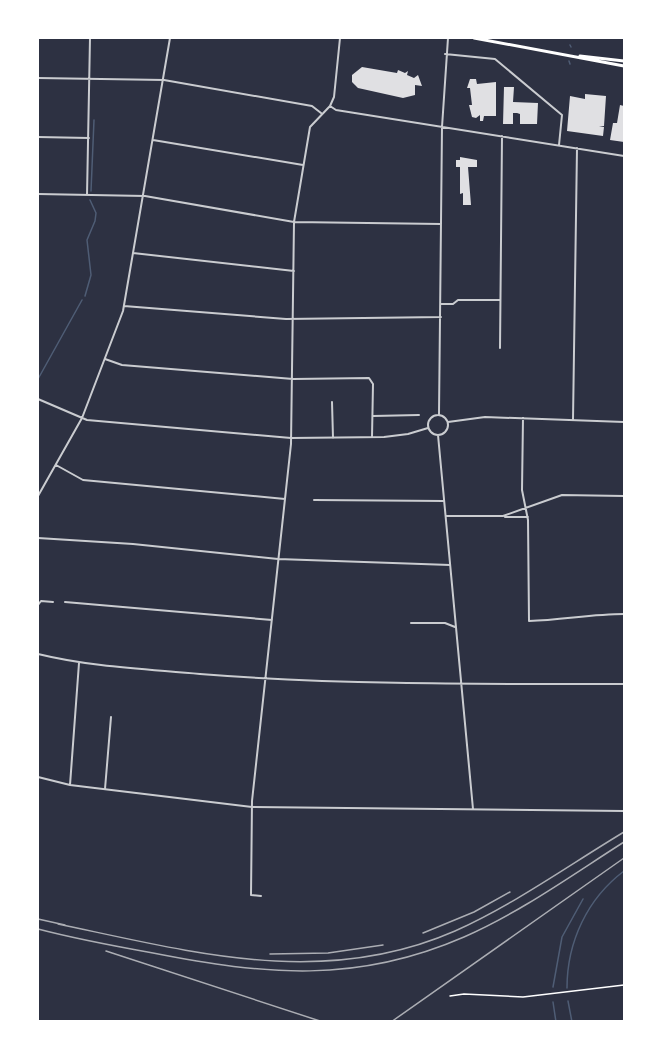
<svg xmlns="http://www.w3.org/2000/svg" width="662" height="1059" viewBox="0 0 662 1059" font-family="Lato,sans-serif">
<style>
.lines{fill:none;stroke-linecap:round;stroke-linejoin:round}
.stream{stroke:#4f5d75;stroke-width:1.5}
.building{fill:#e0e0e3}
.path{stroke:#fff;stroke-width:1.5}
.minor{stroke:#caccd0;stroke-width:2}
.secondary{stroke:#fff;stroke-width:3}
.rail{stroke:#abadb3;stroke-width:1.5}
</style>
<rect width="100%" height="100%" fill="#2d3142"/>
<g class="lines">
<!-- stream -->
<path class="stream" d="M 570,45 L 571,47
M 569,61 L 570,64
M 91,191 L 94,120
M 85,296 L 91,275 L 87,240 L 95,221 L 96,213 L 90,200
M 38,379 L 82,300
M 553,987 L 562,937 L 583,899
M 567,988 C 567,941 588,898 624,871
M 568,1001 L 572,1022
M 553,1002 L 556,1022"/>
</g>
<!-- building -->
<path class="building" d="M 362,67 L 397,73 L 398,70 L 405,73 L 408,71 L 407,75 L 414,78 L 418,75 L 422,86 L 415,85 L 415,95 L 403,98 L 358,88 L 352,82 L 352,75 Z
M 470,79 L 476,79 L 477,84 L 496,82 L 496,116 L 484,116 L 483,121 L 480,121 L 480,115 L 476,118 L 472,117 L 469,105 L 472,105 L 470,88 L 467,88 Z
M 504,87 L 514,87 L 513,102 L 538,103 L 537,124 L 520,124 L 520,114 L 517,113 L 513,113 L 513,124 L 503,124 Z
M 585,94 L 606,96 L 604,126 L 599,127 L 604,127 L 603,136 L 567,131 L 570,96 L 585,99 Z
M 620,105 L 624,106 L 624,142 L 610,140 L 613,123 L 617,123 Z
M 460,157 L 477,160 L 477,167 L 468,167 L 471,205 L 463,205 L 463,193 L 460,194 L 460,167 L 456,167 L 456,160 L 460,160 Z"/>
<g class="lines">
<!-- path -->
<path class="path" d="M 450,996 L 464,994 L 523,997 L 624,985"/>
<!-- minor -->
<path class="minor" d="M 77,38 L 89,38
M 445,54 L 495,59 L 562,115 L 559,145
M 38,78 L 164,80 L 312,106 L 321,113
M 330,106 L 336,110 L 624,156
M 38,137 L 89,138
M 153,140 L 303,165
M 38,194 L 145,196 L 294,222 L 441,224
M 87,195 L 90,38
M 133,253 L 294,271
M 441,304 L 453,304 L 458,300 L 500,300
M 124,306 L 286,319 L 441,317
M 500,348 L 502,136
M 105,359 L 122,365 L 293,379 L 369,378 L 373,384 L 372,437
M 38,399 L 87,420 L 291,438 L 384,437 L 408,434 L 428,428
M 332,402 L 333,438
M 439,414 L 442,127 L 448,38
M428 425a10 10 0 1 1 20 0a10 10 0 1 1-20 0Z
M 373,416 L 419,415
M 523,418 L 522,490 L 528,520 L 529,621 C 562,620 592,614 624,614
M 573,420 L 577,148
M 448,422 L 485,417 L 624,422
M 438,435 L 473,809
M 56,465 L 83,480 L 285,499
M 38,496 L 82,418 L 123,311 L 170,38
M 314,500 L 444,501
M 446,516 L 503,516 L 562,495 L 624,496
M 505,517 L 528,517
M 38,538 L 133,544 L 278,559 L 450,565
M 65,602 L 272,620
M 38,605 L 41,601 L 53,602
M 411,623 L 445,623 L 455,627
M 38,654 C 91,667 146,669 200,674 C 341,685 483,684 624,684
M 38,777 L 70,785 L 252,807 L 624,811
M 70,785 L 79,663
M 105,789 L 111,717
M 261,896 L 251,895 L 252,801 L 291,444 L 294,222 L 310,127 L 330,106 L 334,97 L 340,38"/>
<!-- secondary -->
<path class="secondary" d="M 474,38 L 624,66
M 580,56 L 624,61"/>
<!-- rail -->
<path class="rail" d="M 38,919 L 65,925
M 58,924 C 192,952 323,989 455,931 C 515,904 569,865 624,832
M 38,929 C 76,939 114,946 153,953 C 265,975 356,984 464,937 C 521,912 572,875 624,842
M 423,933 L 474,912 L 510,892
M 106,951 L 323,1022
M 270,954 L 328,953 L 383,945
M 391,1022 L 624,858"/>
</g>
<!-- border -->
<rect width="662" height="1059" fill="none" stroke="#ffffff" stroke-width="78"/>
</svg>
